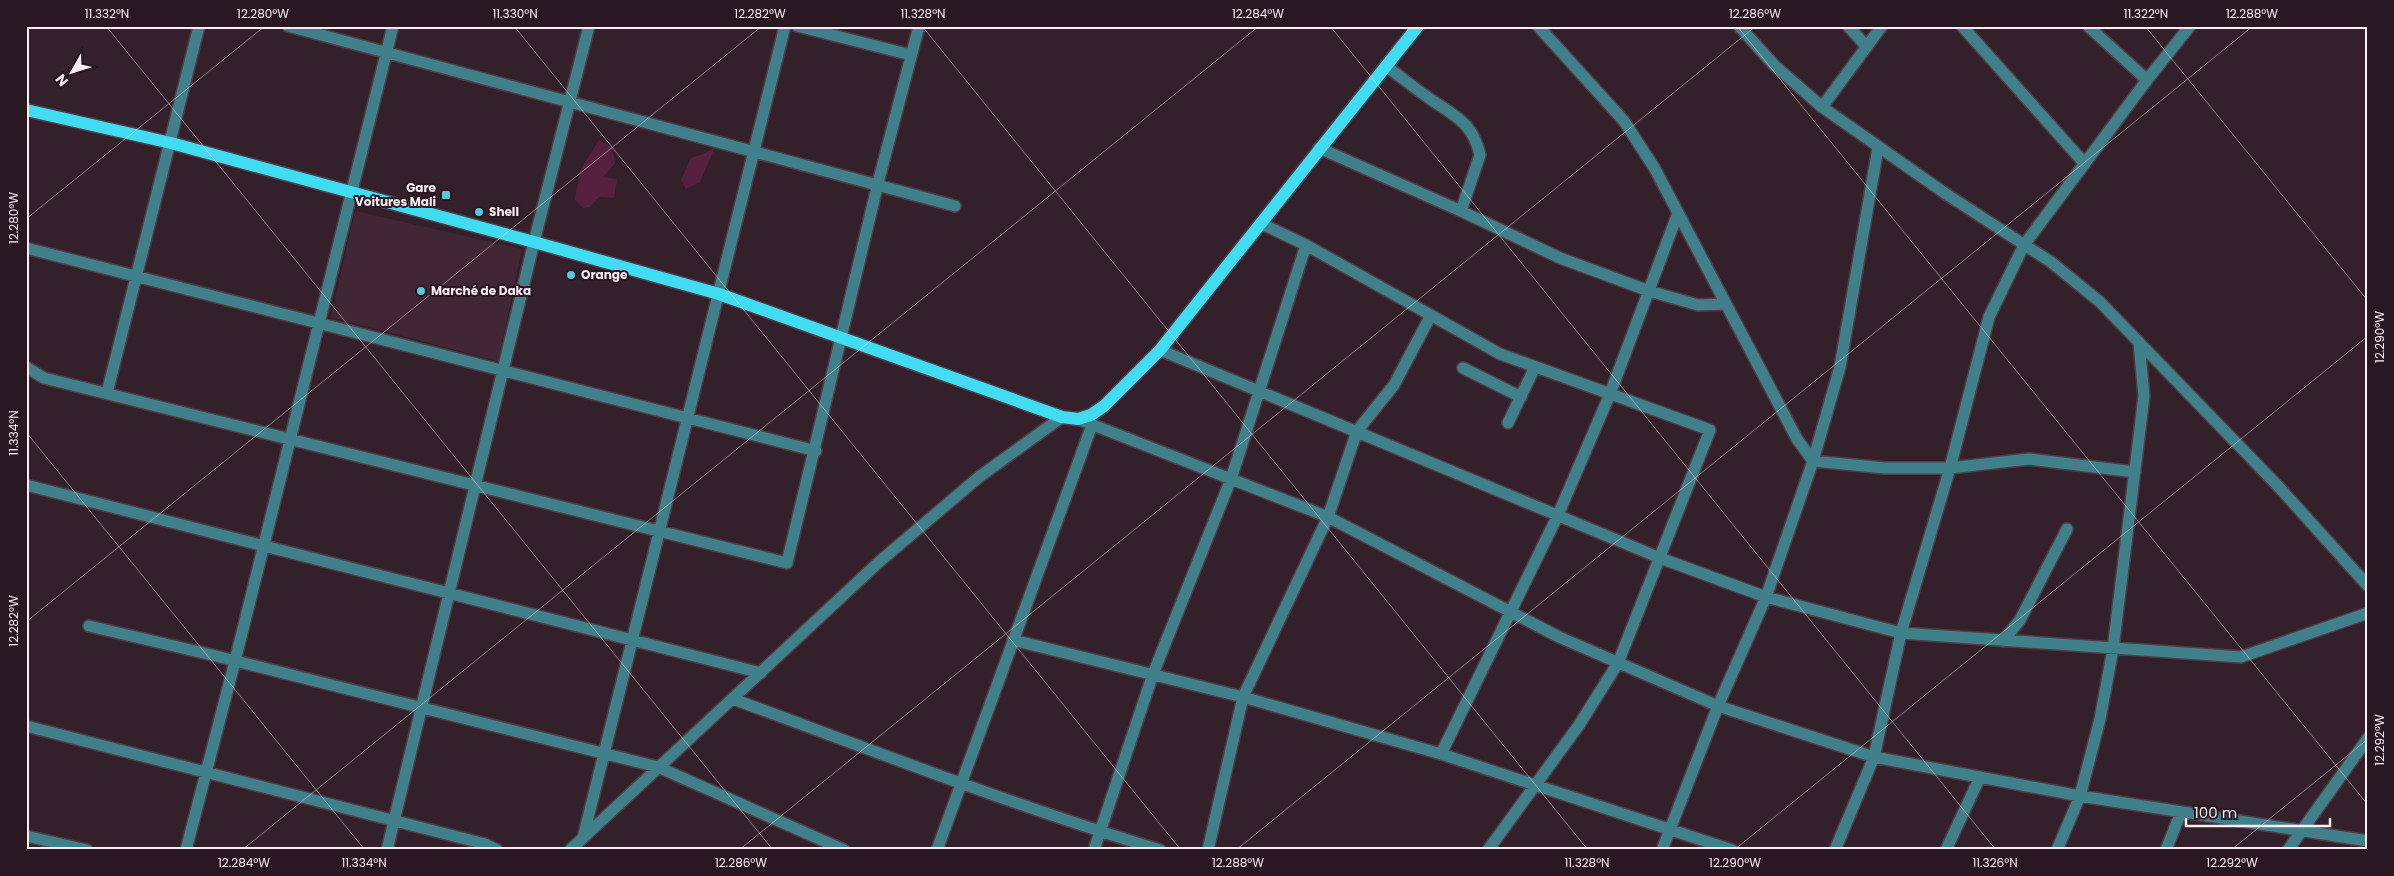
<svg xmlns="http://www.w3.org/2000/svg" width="2394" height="876" viewBox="0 0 2394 876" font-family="Poppins,sans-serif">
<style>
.built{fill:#412735}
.green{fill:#56203f}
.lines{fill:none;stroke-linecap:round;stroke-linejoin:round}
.minor-casing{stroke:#503d46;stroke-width:14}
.major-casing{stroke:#503d46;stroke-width:15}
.minor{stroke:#40808b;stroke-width:11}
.major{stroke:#41dbf2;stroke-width:12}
.ticks{fill:none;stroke:#fbedf4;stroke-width:1;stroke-opacity:0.45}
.poi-dot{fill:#54cadd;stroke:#291721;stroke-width:2}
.labels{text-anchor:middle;stroke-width:4;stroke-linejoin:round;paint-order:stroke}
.poi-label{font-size:12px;font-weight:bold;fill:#fbedf4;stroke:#291721;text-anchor:start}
.neatline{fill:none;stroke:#fbedf4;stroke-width:2}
.ticks-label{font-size:12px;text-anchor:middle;fill:#fbedf4}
</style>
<rect width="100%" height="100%" fill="#34202a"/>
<!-- built -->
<path class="built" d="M 355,211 L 522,249 L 498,361 L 331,317 Z"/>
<!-- green -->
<path class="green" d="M 599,140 L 612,147 L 615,163 L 603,177 L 617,179 L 614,198 L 599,197 L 590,207 L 583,208 L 575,199 L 580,171 Z
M 715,147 L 700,182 L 686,189 L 681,180 L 691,158 L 705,153 Z"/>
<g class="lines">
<!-- minor casing -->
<g class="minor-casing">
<path id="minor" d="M 288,26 L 955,206
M 797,26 L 911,55
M 1538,26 L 1624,121 L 1655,169 L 1797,439 L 1813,461 L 1885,468 L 1950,468 L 2029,459 L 2135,472
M 1739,26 L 1774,65 L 1822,107 L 1946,194 L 2051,262 L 2100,302 L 2278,486 L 2368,586
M 1848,26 L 1867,47
M 1962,26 L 2085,164
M 2088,26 L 2147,80
M 1386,66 C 1401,77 1417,90 1433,101 C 1457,117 1473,124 1480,155 L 1461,211
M 1822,107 L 1882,26
M 1319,148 L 1461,211 L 1560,258 L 1649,291 L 1698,305 L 1726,304
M 1260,223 L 1306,245 L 1500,354 L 1710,430 L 1618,663 L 1579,725 L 1488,850
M 26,248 L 816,451
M 1160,350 L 1660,558 L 1766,597 L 1901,633 L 2241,657 L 2368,613
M 26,367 L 44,378 L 787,563 L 878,183 L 919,26
M 1463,368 L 1521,397
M 107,393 L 199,26
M 1078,419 L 1328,517 L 1559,637 L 1718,706 L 1874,757 L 2080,796 L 2368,841
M 1508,423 L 1535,367
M 26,485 L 761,673
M 89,626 L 212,655 L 658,767 L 844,850
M 1013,640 L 1243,697 L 1441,754 L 1732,850
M 2003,641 L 2020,620 L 2067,529
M 733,699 C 874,751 1015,806 1160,850
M 26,726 L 485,844 L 497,850
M 1441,754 L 1558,515 L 1610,394 L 1678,213
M 26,836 L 87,850
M 583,838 L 785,26
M 186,850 L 235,661 L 393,26
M 387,850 L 534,242 L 589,26
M 570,850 L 879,562 L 979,477 L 1062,417
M 937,850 L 1092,425
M 1094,850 L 1153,674 L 1231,479 L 1306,245
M 1208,850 L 1243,697 L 1328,517 L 1357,431 L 1394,385 L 1431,315
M 1662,850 L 1718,706 L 1766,597 L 1813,461 L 1840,367 L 1878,148
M 1835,850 L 1874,757 L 1901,633 L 1950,468 L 1989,317 L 2024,245 L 2147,80 L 2190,26
M 1946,850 L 1980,777
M 2057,850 L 2080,796 L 2100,719 L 2113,649 L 2144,396 L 2139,343
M 2166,850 L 2181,812
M 2288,850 L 2368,738"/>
</g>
<!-- major casing -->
<g class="major-casing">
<path id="major" d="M 26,110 L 171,143 L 534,242 L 719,294 L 1062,417 L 1078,419 L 1091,415 L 1104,406 L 1160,350 L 1418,26"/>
</g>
<!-- minor -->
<use href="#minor" class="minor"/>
<!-- major -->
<use href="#major" class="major"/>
</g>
<!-- ticks -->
<path class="ticks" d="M 106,26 L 773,850M 514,26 L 1181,850M 922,26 L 1588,850M 1330,26 L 1996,850M 1737,26 L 2368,805M 2145,26 L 2368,301M 26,219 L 265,26M 26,432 L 365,850M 26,622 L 762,26M 242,850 L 1259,26M 739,850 L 1756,26M 1236,850 L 2253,26M 1734,850 L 2368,336M 2231,850 L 2368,739"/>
<!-- markers -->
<g class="poi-dot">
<rect x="441" y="190" width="10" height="10" rx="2.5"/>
<circle cx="479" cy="212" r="5"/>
<circle cx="571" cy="275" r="5"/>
<circle cx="421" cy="291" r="5"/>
</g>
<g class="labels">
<!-- poi labels -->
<g class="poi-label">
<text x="436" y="192" text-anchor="end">Gare<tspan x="436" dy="14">Voitures Mali</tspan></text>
<text x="489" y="216">Shell</text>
<text x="581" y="279">Orange</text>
<text x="431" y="295">Marché de Daka</text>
</g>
</g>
<!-- border -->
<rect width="2394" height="876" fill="none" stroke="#291721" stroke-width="55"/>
<!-- north arrow -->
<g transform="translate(72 72) rotate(231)" stroke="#291721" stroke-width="4" paint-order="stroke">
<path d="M0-4L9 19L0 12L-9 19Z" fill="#fbedf4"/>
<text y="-8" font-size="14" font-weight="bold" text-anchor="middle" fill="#fbedf4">N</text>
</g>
<!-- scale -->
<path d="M2186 818v8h144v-8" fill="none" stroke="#fbedf4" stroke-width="2.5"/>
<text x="2194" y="818" font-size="15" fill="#fbedf4" stroke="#291721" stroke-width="4" paint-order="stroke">100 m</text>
<rect x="28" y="28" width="2338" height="820" class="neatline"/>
<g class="ticks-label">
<text x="107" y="18">11.332°N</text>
<text x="263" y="18">12.280°W</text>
<text x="515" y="18">11.330°N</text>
<text x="760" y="18">12.282°W</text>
<text x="923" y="18">11.328°N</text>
<text x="1258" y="18">12.284°W</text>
<text x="1755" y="18">12.286°W</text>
<text x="2146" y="18">11.322°N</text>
<text x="2252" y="18">12.288°W</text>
<text transform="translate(14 218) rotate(-90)" y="4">12.280°W</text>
<text transform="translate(2380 337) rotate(-90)" y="4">12.290°W</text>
<text transform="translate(14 433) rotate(-90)" y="4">11.334°N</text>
<text transform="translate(14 621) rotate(-90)" y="4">12.282°W</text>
<text transform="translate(2380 740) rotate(-90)" y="4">12.292°W</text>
<text x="244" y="867">12.284°W</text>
<text x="364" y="867">11.334°N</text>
<text x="741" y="867">12.286°W</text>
<text x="1238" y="867">12.288°W</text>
<text x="1587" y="867">11.328°N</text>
<text x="1735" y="867">12.290°W</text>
<text x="1995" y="867">11.326°N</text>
<text x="2232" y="867">12.292°W</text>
</g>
</svg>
